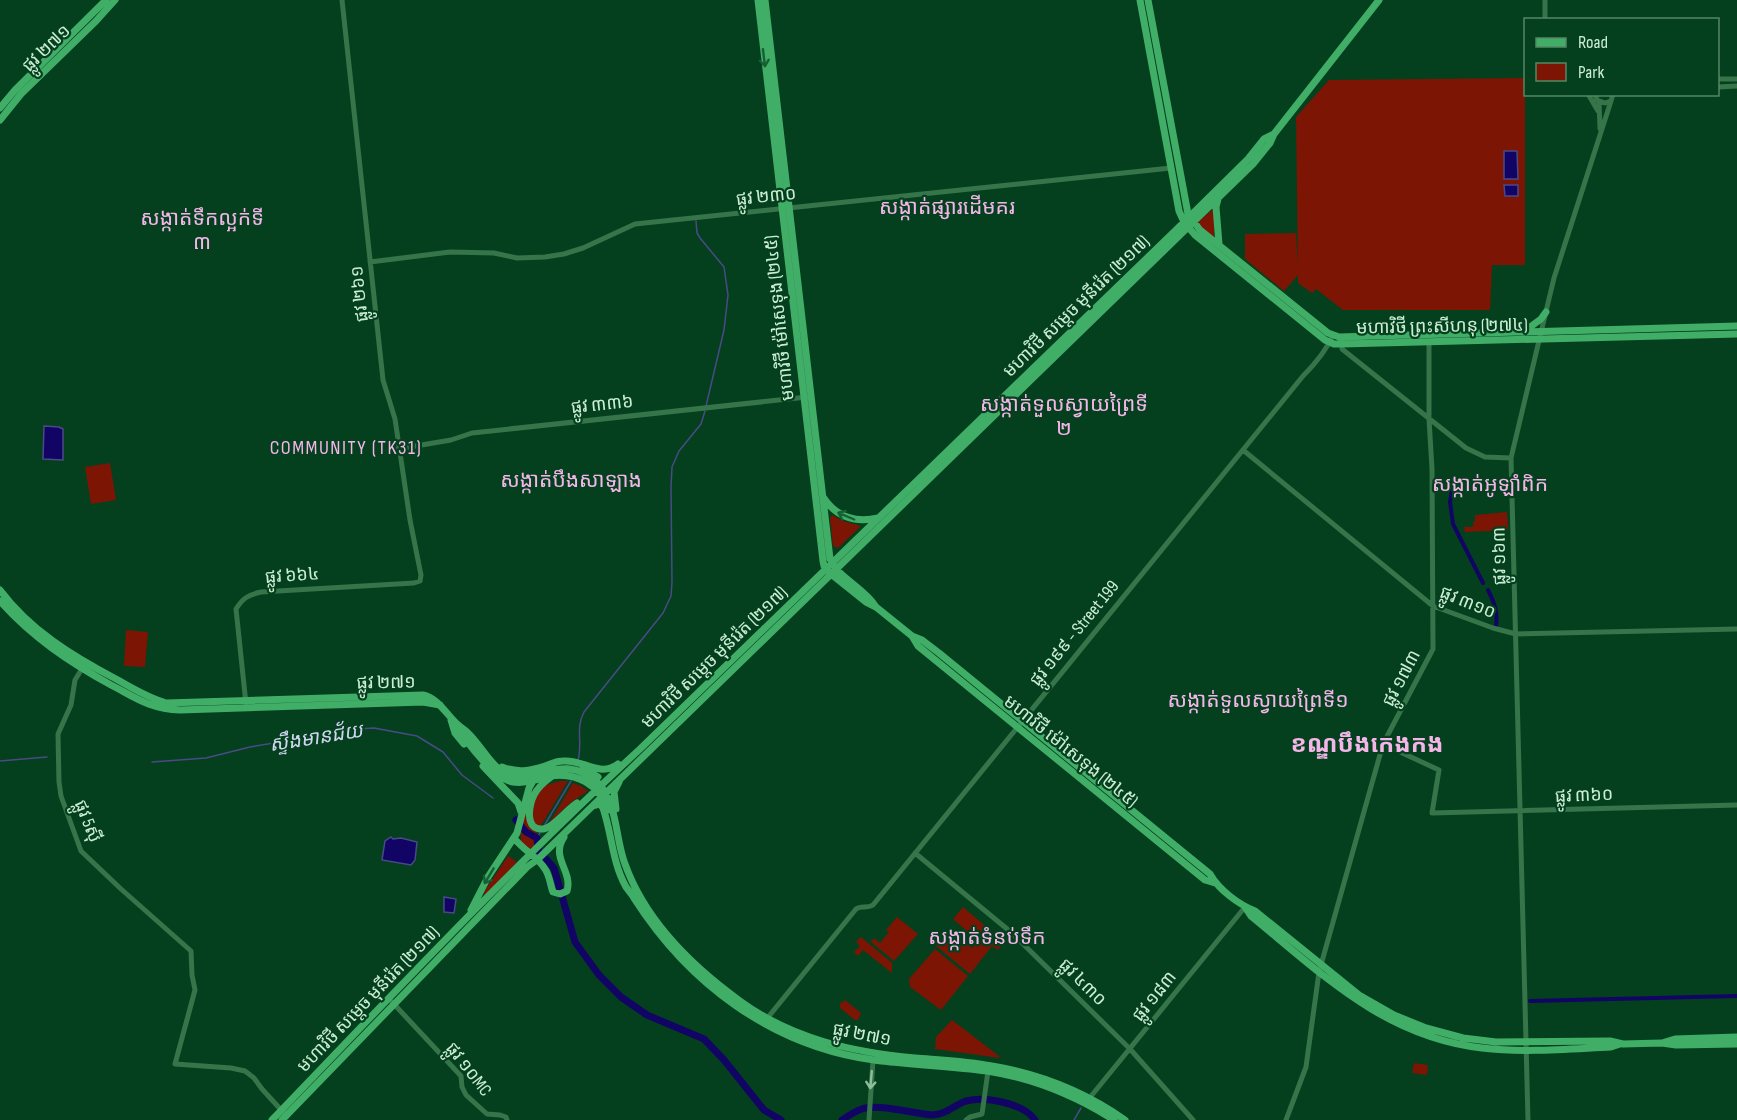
<svg xmlns="http://www.w3.org/2000/svg" width="1737" height="1120" viewBox="0 0 1737 1120" font-family="'Sofia Sans Condensed','Noto Sans Khmer',sans-serif">
<style>
.green{fill:#7c1503}
.water{fill:#110465;stroke:#494a86;stroke-width:1.5}
.lines{fill:none;stroke-linecap:round;stroke-linejoin:round}
.stream{stroke:#494a86;stroke-width:1.5}
.canal{stroke:#110465;stroke-width:4}
.river{stroke:#110465;stroke-width:7}
.minor{stroke:#36754a;stroke-width:5}
.major{stroke:#41ae68;stroke-width:7}
.oneway{stroke:#166134}
.oneway2{stroke:#8fbe9c}
.labels{text-anchor:middle;stroke-width:4.5;stroke-linejoin:round;paint-order:stroke}
.street-label{font-size:18px;fill:#cbeed3;stroke:#04401e}
.neighbourhood-label{font-size:20px;letter-spacing:1.5px;fill:#f4b5e9;stroke:#04401e}
.water-label{font-size:20px;font-style:italic;fill:#ced6ef;stroke:#04401e}
.quarter-label{font-size:21px;fill:#f4b5e9;stroke:#04401e}
.district-label{font-size:24px;font-weight:bold;fill:#f4b5e9;stroke:#04401e}
</style>
<rect width="100%" height="100%" fill="#04401e"/>
<!-- green -->
<path class="green" d="M 1525,78 L 1525,265 L 1492,265 L 1490,310 L 1343,310 L 1316,289 L 1312,293 L 1298,283 L 1298,275 L 1284,291 L 1245,259 L 1245,234 L 1296,233 L 1298,265 L 1296,117 L 1329,80 Z
M 1213,209 L 1214,210 L 1214,236 L 1211,236 L 1197,223 Z
M 110,463 L 116,500 L 91,504 L 85,467 Z
M 1507,512 L 1508,530 L 1465,532 L 1464,527 L 1473,527 L 1473,522 L 1475,521 L 1475,515 Z
M 832,515 L 843,521 L 861,526 L 838,548 L 833,546 L 830,518 Z
M 126,630 L 148,632 L 145,667 L 124,666 Z
M 560,781 L 568,781 L 535,835 L 522,825 L 531,793 L 533,789 Z
M 573,783 L 581,786 L 588,791 L 570,803 L 550,822 Z
M 521,830 L 534,840 L 535,844 L 529,850 L 521,842 Z
M 508,856 L 517,862 L 485,896 L 484,893 L 486,889 Z
M 963,907 L 1004,942 L 998,950 L 992,946 L 970,974 L 936,946 L 950,930 L 972,948 L 978,941 L 953,919 Z
M 897,917 L 918,934 L 894,961 L 871,942 L 874,938 L 880,943 L 889,932 L 886,930 Z
M 861,937 L 892,963 L 892,973 L 863,950 L 858,956 L 854,952 L 860,946 L 856,942 Z
M 935,949 L 968,976 L 941,1010 L 910,987 L 909,979 Z
M 845,1000 L 861,1013 L 858,1020 L 855,1020 L 840,1008 L 840,1004 Z
M 952,1020 L 999,1056 L 1000,1058 L 935,1049 L 936,1037 Z
M 1414,1063 L 1428,1065 L 1427,1075 L 1412,1073 Z"/>
<!-- water -->
<path class="water" d="M 1504,151 L 1517,151 L 1518,179 L 1504,179 Z
M 1504,185 L 1518,185 L 1518,196 L 1505,196 Z
M 44,426 L 59,427 L 63,429 L 63,460 L 43,459 Z
M 391,837 L 393,839 L 401,838 L 417,842 L 415,860 L 411,865 L 382,860 L 385,841 Z
M 444,897 L 456,899 L 454,913 L 444,912 Z"/>
<g class="lines">
<!-- stream -->
<path class="stream" d="M 696,221 L 697,233 L 700,238 L 724,267 L 728,295 L 724,330 L 706,406
M 578,760 C 583,742 575,729 584,712 L 663,613 L 671,596 L 672,582 L 671,487 L 672,467 L 679,451 L 701,424 L 705,411
M 0,761 L 47,757
M 152,762 L 206,758 L 250,747 L 311,737 L 339,730 L 374,728 L 417,736 L 443,752 L 462,775 L 493,798
M 544,826 L 571,781
M 537,838 L 541,831
M 1074,1120 L 1081,1108"/>
<!-- canal -->
<path class="canal" d="M 1454,479 L 1450,502 L 1453,524 L 1483,583
M 1488,590 C 1494,602 1498,612 1496,626
M 1530,1001 L 1737,996"/>
<!-- river -->
<path class="river" d="M 516,820 L 526,832 L 537,838 L 538,850 L 554,868 L 575,942 L 599,975 L 621,997 L 647,1015 L 704,1039 L 724,1060 L 764,1110 L 781,1120
M 842,1120 C 848,1116 855,1111 862,1109 C 878,1103 915,1114 932,1115 C 946,1115 954,1105 966,1101 C 985,1096 1023,1103 1035,1120"/>
<!-- minor -->
<path class="minor" d="M 1545,0 L 1545,20
M 1718,79 L 1737,79
M 1718,87 L 1737,86
M 1588,94 L 1598,111
M 1595,94 L 1597,100 L 1605,103 L 1611,101 L 1613,94
M 1599,102 L 1600,129
M 370,262 L 450,252 L 494,253 L 517,258 L 545,257 L 564,254 L 583,248 L 635,224 L 1171,168
M 1342,341 L 1342,349 L 1466,448 L 1485,457 L 1511,458
M 398,449 L 451,440 L 472,433 L 807,397
M 1243,450 L 1433,606 L 1493,628 L 1516,634 L 1737,629
M 83,667 L 75,680 L 71,705 L 58,734 L 59,782 L 61,796 L 81,851 L 121,889 L 191,951 L 192,975 L 195,990 L 175,1064 L 231,1068 L 245,1071 L 254,1078 L 262,1089 L 283,1112
M 246,704 L 236,609 C 243,598 248,595 261,592 L 414,583 L 420,581 L 421,575 L 410,520 L 395,419 L 383,380 L 342,0
M 1383,744 L 1439,770 L 1432,813 L 1737,805
M 915,853 L 1012,933 L 1130,1049 L 1193,1120
M 392,1002 L 461,1076 L 462,1087 L 466,1095 L 487,1114 L 500,1115 L 506,1117 L 507,1120
M 765,1021 L 856,909 C 861,905 867,909 873,905 L 1303,376 C 1315,364 1326,351 1333,335
M 1088,1102 L 1092,1095 L 1245,907
M 869,1120 L 873,1060
M 966,1120 L 970,1117 L 982,1114 L 988,1071
M 1286,1120 L 1306,1067 L 1319,972 L 1383,744 L 1433,649 L 1432,469 L 1429,419 L 1429,342
M 1528,1120 L 1511,458 L 1554,278 L 1611,101"/>
<!-- major -->
<path class="major" d="M 758,0 L 823,561 L 824,566 L 831,574 L 866,602 L 876,607 L 912,636 L 922,640 L 939,653 L 1210,874 C 1219,890 1238,904 1255,911 L 1359,995 L 1394,1015 L 1426,1028 L 1463,1038 L 1496,1042 L 1610,1041 L 1623,1044 L 1662,1043 L 1676,1045 L 1737,1044
M 765,0 L 830,559 C 838,578 865,588 876,607
M 1140,0 L 1179,211 L 1184,222 L 1195,235 L 1325,340 L 1334,344 L 1342,344 L 1737,334
M 1148,0 L 1188,214 L 1200,230 L 1328,333 L 1339,337 L 1737,326
M 0,108 L 15,90 L 106,0
M 0,120 L 21,94 L 96,21 L 115,0
M 1218,199 L 1216,207 L 1219,244
M 1526,330 L 1541,319 L 1546,312
M 823,497 C 836,517 855,523 878,518
M 0,590 C 30,630 72,656 116,679 C 132,688 148,698 166,703 L 423,695 C 438,698 446,714 457,724 C 460,727 464,729 467,732 C 480,744 487,760 500,770 C 529,793 560,747 598,783 C 618,804 615,838 625,864 C 645,920 693,967 740,1001 C 792,1039 852,1052 915,1058 C 940,1060 967,1061 992,1066 C 1040,1074 1085,1092 1125,1120
M 0,601 C 32,637 69,662 111,685 C 136,698 150,709 180,710 L 423,702 L 440,705
M 912,636 L 918,646 L 1205,880 L 1215,883
M 451,720 L 455,733 L 464,744
M 459,728 C 467,744 495,779 513,782 C 526,784 538,779 550,776 C 576,772 599,784 608,810
M 483,766 L 518,803 L 521,812
M 502,767 C 517,773 530,771 545,766 C 551,764 556,761 563,761 C 583,759 600,778 618,764
M 583,768 L 598,777
M 551,777 C 544,782 538,787 534,795 C 529,804 524,831 543,829 C 553,828 567,809 577,803
M 593,806 L 600,804 L 603,808 C 612,834 612,862 626,887 C 628,890 632,894 634,898 C 689,984 772,1046 874,1060 C 912,1065 950,1066 987,1071 C 1032,1078 1076,1096 1114,1120
M 616,809 L 614,792 L 619,782
M 514,838 C 523,850 538,857 545,869 C 550,876 550,885 553,892 L 560,894 L 567,891 C 573,871 550,858 564,837
M 1245,907 L 1251,916 C 1323,975 1385,1037 1482,1048 C 1524,1053 1568,1049 1611,1047 L 1620,1044
M 471,910 L 488,877 L 517,833 L 529,788 L 533,781
M 1665,1042 L 1675,1039 L 1737,1037
M 272,1120 C 393,994 512,867 640,749 L 1176,230 L 1248,159 L 1264,139 L 1274,134
M 282,1120 L 527,867 L 538,859 L 1253,164 L 1270,143 L 1274,134 L 1379,0"/>
</g>
<!-- one-way arrows -->
<defs><path id="oneway-shaft" d="M-6 0H5M1.5-3L5.5 0L1.5 3" fill="none" stroke-width="1.6" stroke-linecap="round" stroke-linejoin="round" transform="scale(1.5)"/></defs>
<g class="oneway">
<use href="#oneway-shaft" transform="translate(764 58) rotate(83)"/>
<use href="#oneway-shaft" transform="translate(846 516) rotate(-157)"/>
<use href="#oneway-shaft" transform="translate(489 876) rotate(121)"/>
</g>
<use class="oneway2" href="#oneway-shaft" transform="translate(871 1080) rotate(95)"/>
<g class="labels">
<!-- street labels -->
<g class="street-label">
<text transform="translate(46 48) rotate(-44)" y="6">ផ្លូវ ២៧១</text>
<text transform="translate(766 196) rotate(-6)" y="6">ផ្លូវ ២៣០</text>
<text transform="translate(359 294) rotate(-96)" y="6">ផ្លូវ ២៦១</text>
<text transform="translate(1076 306) rotate(-44)" y="6">មហាវិថី សម្តេច មុនីរ៉េត (២១៧)</text>
<text transform="translate(779 318) rotate(-96)" y="6">មហាវិថី ម៉ៅសេទុង (២៤៥)</text>
<text transform="translate(1442 326) rotate(-1)" y="6">មហាវិថី ព្រះសីហនុ (២៧៤)</text>
<text transform="translate(602 404) rotate(-6)" y="6">ផ្លូវ ៣៣៦</text>
<text transform="translate(1499 556) rotate(-91)" y="6">ផ្លូវ ១៦៣</text>
<text transform="translate(292 575) rotate(-4)" y="6">ផ្លូវ ៦៦៤</text>
<text transform="translate(1468 602) rotate(22)" y="6">ផ្លូវ ៣១០</text>
<text transform="translate(1074 633) rotate(-51)" y="6">ផ្លូវ ១៩៩ - Street 199</text>
<text transform="translate(714 657) rotate(-44)" y="6">មហាវិថី សម្តេច មុនីរ៉េត (២១៧)</text>
<text transform="translate(1401 678) rotate(-62)" y="6">ផ្លូវ ១៧៣</text>
<text transform="translate(386 682) rotate(-1)" y="6">ផ្លូវ ២៧១</text>
<text transform="translate(1071 751) rotate(39)" y="6">មហាវិថី ម៉ៅសេទុង (២៤៥)</text>
<text transform="translate(1584 795) rotate(-2)" y="6">ផ្លូវ ៣៦០</text>
<text transform="translate(88 821) rotate(68)" y="6">ផ្លូវ 5ស៊ី</text>
<text transform="translate(1083 982) rotate(45)" y="6">ផ្លូវ ៤៣០</text>
<text transform="translate(1154 996) rotate(-51)" y="6">ផ្លូវ ១៨៣</text>
<text transform="translate(368 999) rotate(-46)" y="6">មហាវិថី សម្តេច មុនីរ៉េត (២១៧)</text>
<text transform="translate(862 1034) rotate(11)" y="6">ផ្លូវ ២៧១</text>
<text transform="translate(469 1069) rotate(52)" y="6">ផ្លូវ ១០MC</text>
</g>
<!-- neighbourhood labels -->
<g class="neighbourhood-label">
<text x="346" y="454">COMMUNITY (TK31)</text>
</g>
<!-- water labels -->
<g class="water-label">
<text transform="translate(316 737) rotate(-9)" y="7">ស្ទឹងមានជ័យ</text>
</g>
<!-- quarter labels -->
<g class="quarter-label">
<text x="947" y="214">សង្កាត់ផ្សារដើមគរ</text>
<text x="202" y="225">សង្កាត់ទឹកល្អក់ទី<tspan x="202" dy="24">៣</tspan></text>
<text x="1064" y="411">សង្កាត់ទួលស្វាយព្រៃទី<tspan x="1064" dy="24">២</tspan></text>
<text x="571" y="487">សង្កាត់បឹងសាឡាង</text>
<text x="1490" y="491">សង្កាត់អូឡាំពិក</text>
<text x="1258" y="707">សង្កាត់ទួលស្វាយព្រៃទី១</text>
<text x="987" y="944">សង្កាត់ទំនប់ទឹក</text>
</g>
<!-- district labels -->
<g class="district-label">
<text x="1367" y="752">ខណ្ឌបឹងកេងកង</text>
</g>
</g>
<!-- legend -->
<rect x="1524" y="18" width="195" height="78" fill="#04401e" stroke="#548666" stroke-width="1.5"/>
<rect x="1536" y="38" width="30" height="9" fill="#41ae68" stroke="#548666" stroke-width="1.5"/>
<text x="1578" y="48" font-size="18" fill="#cbeed3">Road</text>
<rect x="1536" y="63" width="30" height="18" fill="#7c1503" stroke="#548666" stroke-width="1.5"/>
<text x="1578" y="78" font-size="18" fill="#cbeed3">Park</text>
</svg>
